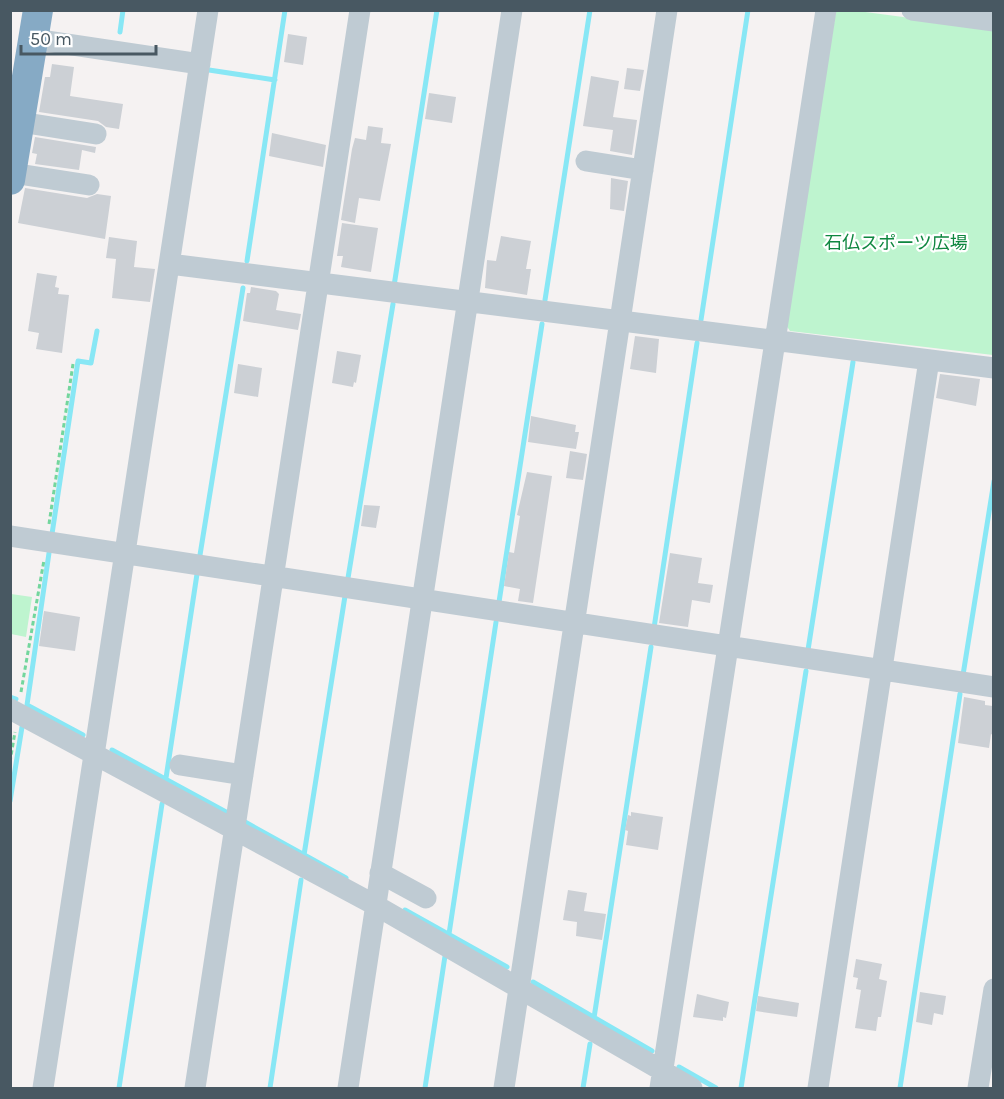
<svg xmlns="http://www.w3.org/2000/svg" width="1004" height="1099" viewBox="0 0 1004 1099" font-family="Karla,'Noto Sans JP',sans-serif">
<style>
.green{fill:#bef4cf}
.lines{fill:none;stroke-linecap:round;stroke-linejoin:round}
.stream{stroke:#88e7f5;stroke-width:5}
.building{fill:#ccd0d5}
.path{stroke:#73d69d;stroke-width:3;stroke-dasharray:4.5 3;stroke-linecap:butt}
.minor{stroke:#bfcbd3;stroke-width:21}
.highway{stroke:#86aac5;stroke-width:30}
.labels{text-anchor:middle;stroke-width:4.5;stroke-linejoin:round;paint-order:stroke}
.park-label{font-size:18px;fill:#0f8740;stroke:#fff}
</style>
<rect width="100%" height="100%" fill="#f5f2f2"/>
<!-- green -->
<path class="green" d="M 836,11 L 858,11 L 993,29 L 993,355 L 790,331 L 786,325 Z
M 11,594 L 32,597 L 26,637 L 11,634 Z"/>
<g class="lines">
<!-- stream -->
<path class="stream" d="M 120,32 L 123,10
M 209,70 L 275,80
M 247,261 L 285,10
M 394,286 L 437,10
M 545,300 L 590,10
M 701,320 L 748,10
M 52,534 L 78,361 L 91,363 L 97,331
M 49,553 L 27,705 L 83,735
M 200,555 L 243,288
M 348,578 L 393,304
M 499,602 L 542,324
M 654,628 L 697,343
M 808,650 L 853,362
M 963,675 L 994,481
M 10,697 L 16,699
M 112,750 L 226,812
M 166,778 L 197,574
M 10,801 L 22,727
M 245,822 L 346,878
M 304,855 L 345,596
M 405,910 L 507,967
M 449,934 L 496,622
M 533,982 L 652,1051
M 594,1018 L 651,647
M 679,1067 L 716,1088
M 119,1088 L 162,804
M 270,1088 L 301,880
M 425,1088 L 445,956
M 583,1088 L 590,1044
M 741,1088 L 806,671
M 900,1088 L 960,694"/>
</g>
<!-- building -->
<path class="building" d="M 288,34 L 307,37 L 303,65 L 284,62 Z
M 52,64 L 74,67 L 70,96 L 123,104 L 119,129 L 106,127 L 98,121 L 39,112 L 45,77 L 50,77 Z
M 627,68 L 644,70 L 640,91 L 624,89 Z
M 591,76 L 619,81 L 613,117 L 637,120 L 632,155 L 610,151 L 613,130 L 583,126 Z
M 429,93 L 456,97 L 452,123 L 425,119 Z
M 368,126 L 383,128 L 381,143 L 391,144 L 380,201 L 359,198 L 355,223 L 341,220 L 352,149 L 355,138 L 366,140 Z
M 272,133 L 326,145 L 323,167 L 269,156 Z
M 35,137 L 96,147 L 95,153 L 82,150 L 79,170 L 35,164 L 37,154 L 32,153 Z
M 611,178 L 628,181 L 624,211 L 610,209 Z
M 25,188 L 87,198 L 97,194 L 111,196 L 105,239 L 18,223 Z
M 342,223 L 378,228 L 371,272 L 341,267 L 343,256 L 337,256 Z
M 501,236 L 531,241 L 526,269 L 531,269 L 527,295 L 485,288 L 487,260 L 496,261 Z
M 109,237 L 137,241 L 134,267 L 155,269 L 150,302 L 112,298 L 116,259 L 106,258 Z
M 37,273 L 57,276 L 55,287 L 59,288 L 58,294 L 69,295 L 62,353 L 36,349 L 39,333 L 28,331 Z
M 251,287 L 276,291 L 279,294 L 276,310 L 301,314 L 298,330 L 243,321 L 247,293 L 250,293 Z
M 635,336 L 659,339 L 656,373 L 630,369 Z
M 337,351 L 361,355 L 356,383 L 354,382 L 353,387 L 332,383 Z
M 238,364 L 262,368 L 258,397 L 234,393 Z
M 940,374 L 980,379 L 976,406 L 936,398 Z
M 531,416 L 576,425 L 575,432 L 579,432 L 576,449 L 528,442 Z
M 570,451 L 587,454 L 583,480 L 566,478 Z
M 527,472 L 552,476 L 533,603 L 518,601 L 520,589 L 504,586 L 509,552 L 514,553 L 520,516 L 517,515 Z
M 364,505 L 380,506 L 376,528 L 361,526 Z
M 670,553 L 702,558 L 698,583 L 713,585 L 710,603 L 692,600 L 688,627 L 659,623 Z
M 44,611 L 80,617 L 75,651 L 39,646 Z
M 964,697 L 985,701 L 985,705 L 993,706 L 993,735 L 991,734 L 989,748 L 958,743 Z
M 631,812 L 663,817 L 658,850 L 626,845 L 628,831 L 625,830 L 628,815 L 631,816 Z
M 568,890 L 587,893 L 584,911 L 606,914 L 602,940 L 576,936 L 577,922 L 563,920 Z
M 856,959 L 882,964 L 879,979 L 887,981 L 881,1017 L 878,1017 L 876,1031 L 855,1028 L 861,990 L 856,989 L 858,978 L 853,977 Z
M 920,992 L 946,996 L 943,1015 L 934,1013 L 932,1025 L 916,1022 Z
M 697,994 L 729,1002 L 726,1018 L 723,1017 L 723,1021 L 693,1017 Z
M 758,996 L 799,1003 L 797,1017 L 756,1011 Z"/>
<g class="lines">
<!-- path -->
<path class="path" d="M 49,524 L 73,364
M 21,692 L 44,560
M 10,762 L 15,732"/>
<!-- minor -->
<path class="minor" d="M 912,10 L 994,21
M 33,39 L 200,64
M 20,122 L 96,134
M 586,161 L 643,170
M 12,173 L 89,185
M 170,264 L 994,368
M 10,536 L 994,687
M 10,709 L 375,905 L 692,1088
M 180,765 L 243,775
M 380,873 L 426,898
M 43,1088 L 208,10
M 195,1088 L 360,10
M 348,1088 L 512,10
M 504,1088 L 667,10
M 660,1088 L 826,10
M 818,1088 L 929,360
M 978,1088 L 994,989"/>
<!-- highway -->
<path class="highway" d="M 10,180 L 38,10"/>
</g>
<g class="labels">
<!-- park labels -->
<g class="park-label">
<text x="896" y="249">石仏スポーツ広場</text>
</g>
</g>
<!-- border -->
<rect width="1004" height="1099" fill="none" stroke="#485862" stroke-width="24"/>
<!-- scale -->
<path d="M21 45v9h135v-9" fill="none" stroke="#485862" stroke-width="3"/>
<text x="30" y="45" font-size="18" fill="#485862" stroke="#ffffff" stroke-width="4.5" paint-order="stroke">50 m</text>
</svg>
